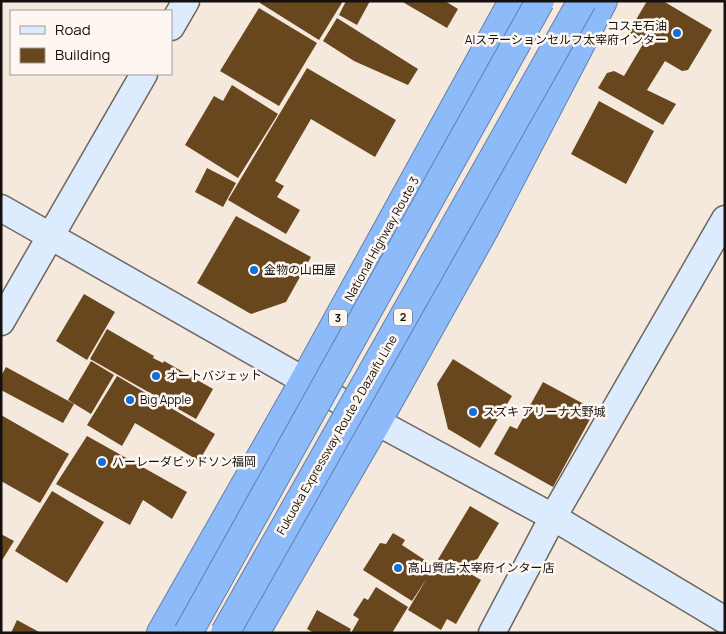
<svg xmlns="http://www.w3.org/2000/svg" width="726" height="634" viewBox="0 0 726 634" font-family="Manrope,'Noto Sans JP',sans-serif">
<style>
.building{fill:#68461e}
.lines{fill:none;stroke-linecap:round;stroke-linejoin:round}
.secondary-casing{stroke:#6f665c;stroke-width:29}
.highway-casing{stroke:#637fa7;stroke-width:30}
.secondary{stroke:#ddebfe;stroke-width:26}
.highway{stroke:#8dbbfa;stroke-width:28}
.highway-bridge-casing{stroke:#637fa7;stroke-width:30;stroke-linecap:butt}
.highway-bridge{stroke:#8dbbfa;stroke-width:28}
.poi-dot{fill:#116fd8;stroke:#fef7f1;stroke-width:2}
.labels{text-anchor:middle;stroke-width:5;stroke-linejoin:round;paint-order:stroke}
.shield{fill:#fef7f1;stroke:#5a5551;stroke-width:1}
.shield-label{font-size:11px;font-weight:bold;fill:#14100d}
.poi-label{font-size:12px;fill:#14100d;stroke:#fef7f1;text-anchor:start}
.street-label{font-size:12px;fill:#14100d;stroke:#fef7f1}
</style>
<rect width="100%" height="100%" fill="#f5e9de"/>
<!-- building -->
<path class="building" d="M 261,1 L 343,1 L 319,40 L 260,3 Z
M 346,1 L 370,1 L 357,25 L 339,15 Z
M 401,1 L 445,1 L 458,9 L 447,28 Z
M 647,1 L 663,1 L 712,30 L 688,70 L 682,71 L 665,61 L 647,90 L 676,104 L 663,125 L 598,88 L 607,73 L 614,71 L 624,76 L 643,44 L 627,35 Z
M 259,8 L 317,43 L 279,106 L 220,71 Z
M 337,18 L 418,69 L 408,85 L 354,61 L 323,41 Z
M 307,68 L 396,120 L 375,157 L 311,119 L 275,181 L 284,186 L 277,197 L 300,210 L 286,234 L 228,200 Z
M 232,85 L 278,114 L 238,178 L 185,145 L 214,96 L 223,101 Z
M 599,101 L 654,131 L 626,184 L 571,154 Z
M 207,168 L 236,183 L 223,207 L 195,192 Z
M 236,216 L 311,257 L 286,302 L 251,314 L 197,283 Z
M 84,294 L 115,312 L 87,360 L 56,341 Z
M 107,329 L 154,356 L 153,358 L 163,363 L 164,361 L 213,389 L 196,419 L 90,359 Z
M 453,359 L 512,396 L 480,448 L 448,429 L 437,384 Z
M 91,361 L 114,375 L 91,414 L 68,400 Z
M 6,367 L 74,404 L 63,423 L 1,390 L 1,376 Z
M 117,376 L 215,434 L 199,461 L 135,423 L 122,446 L 87,425 Z
M 543,382 L 595,410 L 553,487 L 494,454 L 510,426 L 517,429 Z
M 1,415 L 69,454 L 40,503 L 1,481 Z
M 87,436 L 187,492 L 172,519 L 143,500 L 130,525 L 56,484 Z
M 52,491 L 104,522 L 67,583 L 15,551 Z
M 470,506 L 499,523 L 469,573 L 481,580 L 456,624 L 447,619 L 441,630 L 408,610 L 427,578 L 412,601 L 363,570 L 380,543 L 386,544 L 393,533 L 405,540 L 402,545 L 434,566 Z
M 1,534 L 14,541 L 1,562 Z
M 376,587 L 408,607 L 392,633 L 351,633 L 359,619 L 353,615 L 364,598 L 368,600 Z
M 317,610 L 351,629 L 349,633 L 314,633 L 307,629 Z
M 17,620 L 41,633 L 11,633 Z"/>
<g class="lines">
<!-- secondary casing -->
<g class="secondary-casing">
<path id="secondary" d="M 171,27 L 186,1
M 1,208 L 377,422 L 553,517 L 725,620
M 1,322 L 144,74
M 492,633 L 553,517 L 725,219"/>
</g>
<!-- highway casing -->
<g class="highway-casing">
<path id="highway" d="M 161,633 L 304,381 L 513,1
M 255,633 L 377,422 L 484,230 L 603,1"/>
</g>
<!-- secondary -->
<use href="#secondary" class="secondary"/>
<!-- highway -->
<use href="#highway" class="highway"/>
<!-- highway-bridge casing -->
<g class="highway-bridge-casing">
<path id="highway-bridge" d="M 188,633 L 540,1
M 225,633 L 582,1"/>
</g>
<!-- highway-bridge -->
<use href="#highway-bridge" class="highway-bridge"/>
</g>
<!-- markers -->
<g class="poi-dot">
<circle cx="677" cy="33" r="5"/>
<circle cx="254" cy="270" r="5"/>
<circle cx="156" cy="376" r="5"/>
<circle cx="130" cy="400" r="5"/>
<circle cx="473" cy="412" r="5"/>
<circle cx="102" cy="462" r="5"/>
<circle cx="398" cy="568" r="5"/>
</g>
<g class="labels">
<!-- shield labels -->
<g class="shield">
<rect x="394" y="308.5" width="18" height="17" rx="4"/>
<rect x="329" y="309.5" width="18" height="17" rx="4"/>
</g>
<g class="shield-label">
<text x="403" y="321">2</text>
<text x="338" y="322">3</text>
</g>
<!-- poi labels -->
<g class="poi-label">
<text x="667" y="30" text-anchor="end">コスモ石油<tspan x="667" dy="14">AIステーションセルフ太宰府インター</tspan></text>
<text x="264" y="274">金物の山田屋</text>
<text x="166" y="380">オートバジェット</text>
<text x="140" y="404">Big Apple</text>
<text x="483" y="416">スズキ アリーナ大野城</text>
<text x="112" y="466">ハーレーダビッドソン福岡</text>
<text x="408" y="572">高山質店 太宰府インター店</text>
</g>
<!-- street labels -->
<g class="street-label">
<text transform="translate(382 239) rotate(-61)" y="4">National Highway Route 3</text>
<text transform="translate(337 435) rotate(-60)" y="4">Fukuoka Expressway Route 2 Dazaifu Line</text>
</g>
</g>
<!-- border -->
<rect width="726" height="634" fill="none" stroke="#14100d" stroke-width="5"/>
<!-- legend -->
<rect x="10" y="10" width="162" height="65" fill="#fef7f1" stroke="#a09b96"/>
<rect x="20" y="26" width="25" height="8" fill="#ddebfe" stroke="#a09b96"/>
<text x="55" y="35" font-size="15" fill="#14100d">Road</text>
<rect x="20" y="48" width="25" height="15" fill="#68461e" stroke="#a09b96"/>
<text x="55" y="60" font-size="15" fill="#14100d">Building</text>
</svg>
